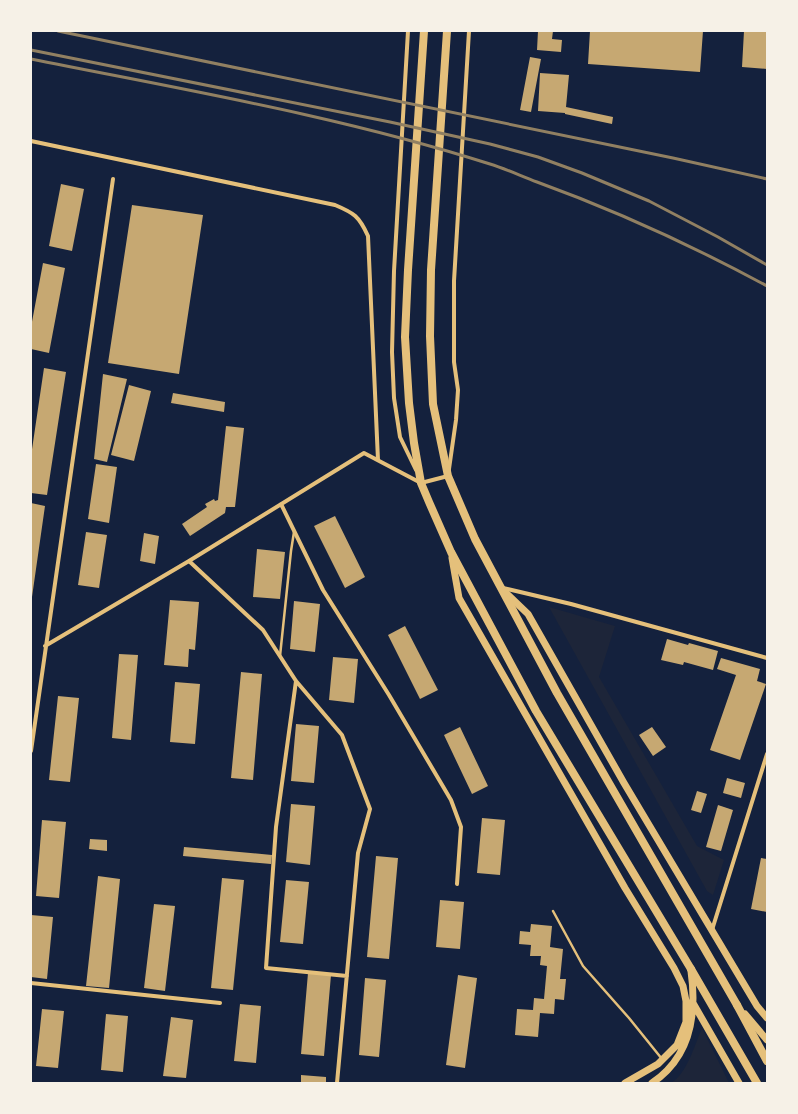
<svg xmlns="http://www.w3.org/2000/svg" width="798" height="1114" viewBox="0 0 798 1114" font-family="'Exo 2',sans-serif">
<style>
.green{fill:#1d2539}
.building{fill:#c6a872}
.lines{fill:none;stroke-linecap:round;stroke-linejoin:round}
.service{stroke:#e5c07b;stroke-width:2.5}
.minor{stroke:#e5c07b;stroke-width:4}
.secondary{stroke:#e5c07b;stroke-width:7}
.primary{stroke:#e5c07b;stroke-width:8}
.trunk{stroke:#e5c07b;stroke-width:8}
.rail{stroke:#918062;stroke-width:3}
</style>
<rect width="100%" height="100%" fill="#14213d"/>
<!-- green -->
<path class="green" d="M 549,607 L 615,626 L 599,677 L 697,846 L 724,860 L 713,895 L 707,891 Z
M 702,1028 L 729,1083 L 671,1083 C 687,1074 695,1044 702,1028 Z"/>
<!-- building -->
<path class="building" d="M 538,31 L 553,31 L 552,39 L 562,40 L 561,52 L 537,50 Z
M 590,31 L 703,31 L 700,72 L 588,64 Z
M 744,31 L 767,31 L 767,69 L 742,67 Z
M 530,57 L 541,59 L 531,112 L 520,110 Z
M 540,73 L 569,75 L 566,107 L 613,117 L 612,124 L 565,114 L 565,113 L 538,111 Z
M 61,184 L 84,189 L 72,251 L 49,246 Z
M 132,205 L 203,215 L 179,374 L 108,363 Z
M 43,263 L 65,268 L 49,353 L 31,349 L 31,327 Z
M 44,368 L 66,372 L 47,495 L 31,493 L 31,456 Z
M 103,374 L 127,379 L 107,462 L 94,459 Z
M 129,385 L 151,391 L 134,461 L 111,455 Z
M 173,393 L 225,402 L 224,412 L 171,403 Z
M 226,426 L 244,428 L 235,507 L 226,507 L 225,513 L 190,536 L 182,524 L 207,507 L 205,504 L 214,499 L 215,501 L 218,500 Z
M 96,464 L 117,467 L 109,523 L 88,519 Z
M 31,503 L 45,506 L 32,597 L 31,596 Z
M 335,516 L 365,577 L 345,588 L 314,526 Z
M 86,532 L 107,535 L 99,588 L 78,585 Z
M 144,533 L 159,536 L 155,564 L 140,561 Z
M 257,549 L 285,552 L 280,599 L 253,597 Z
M 170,600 L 199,602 L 195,650 L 189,649 L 188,667 L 164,665 Z
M 294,601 L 320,604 L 315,652 L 290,649 Z
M 405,626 L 438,690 L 420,699 L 388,635 Z
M 667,639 L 688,645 L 689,643 L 718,651 L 713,670 L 684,662 L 683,665 L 661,660 Z
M 119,654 L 138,655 L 131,740 L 112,738 Z
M 333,657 L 358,659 L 354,703 L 329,700 Z
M 721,658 L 760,669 L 757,681 L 766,684 L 740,760 L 710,750 L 736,675 L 717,669 Z
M 241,672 L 262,674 L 253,780 L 231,778 Z
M 175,682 L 200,684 L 195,744 L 170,742 Z
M 58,696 L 79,698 L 70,782 L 49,780 Z
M 296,724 L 319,726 L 314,783 L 291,781 Z
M 460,727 L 488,786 L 472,794 L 444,735 Z
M 652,727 L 666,747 L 653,756 L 639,735 Z
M 727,778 L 745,783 L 741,798 L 723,793 Z
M 697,791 L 707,794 L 701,813 L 691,810 Z
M 291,804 L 315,806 L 310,865 L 286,862 Z
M 718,805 L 733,810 L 721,851 L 706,847 Z
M 482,818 L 505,820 L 500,875 L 477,873 Z
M 42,820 L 66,822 L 59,898 L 36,896 Z
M 90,839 L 107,840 L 107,851 L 89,849 Z
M 184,847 L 272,855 L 271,864 L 183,856 Z
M 376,856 L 398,858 L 389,959 L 367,957 Z
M 761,858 L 767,859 L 767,912 L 751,909 Z
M 98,876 L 120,879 L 109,988 L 86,986 Z
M 222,878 L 244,880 L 233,990 L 211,988 Z
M 286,880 L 309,882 L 303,944 L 280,942 Z
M 440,900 L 464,902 L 460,949 L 436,947 Z
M 154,904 L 175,906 L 165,991 L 144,988 Z
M 31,915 L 53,917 L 47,979 L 31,977 Z
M 531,924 L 552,926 L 550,947 L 563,949 L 560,979 L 566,979 L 564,1000 L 555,999 L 554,1014 L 540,1013 L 538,1037 L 515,1035 L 517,1009 L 533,1010 L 534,998 L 544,999 L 547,966 L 540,965 L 541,956 L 530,956 L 531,945 L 519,944 L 520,931 L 530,932 Z
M 308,973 L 331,975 L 324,1056 L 301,1054 Z
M 458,975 L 477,978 L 465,1068 L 446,1065 Z
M 365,978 L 386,980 L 379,1057 L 359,1055 Z
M 240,1004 L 261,1006 L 256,1063 L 234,1061 Z
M 42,1009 L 64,1011 L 58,1068 L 36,1066 Z
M 106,1014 L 128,1016 L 123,1072 L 101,1070 Z
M 171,1017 L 193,1020 L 186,1078 L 163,1076 Z
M 301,1075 L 326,1077 L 326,1083 L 301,1083 Z"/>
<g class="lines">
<!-- service -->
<path class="service" d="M 280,656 L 291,551 L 294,532
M 553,911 L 583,966 L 629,1018 L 662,1059"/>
<!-- minor -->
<path class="minor" d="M 408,31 L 394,271 L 392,352 L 394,398 L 400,437 L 416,470
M 31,141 L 335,205 C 354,213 359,216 368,236 L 378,460
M 281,504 L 323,590 L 389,695 L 451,800 L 461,827 L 457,884
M 189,561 L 263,630 L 296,681 L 342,735 L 370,809 L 358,853 L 337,1083
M 503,588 L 571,604 L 767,658
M 45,646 L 189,561 L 364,453 L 421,483 L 448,476 L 456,420 L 458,390 L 454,362 L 454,281 L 469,31
M 296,681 L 276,827 L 266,968 L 347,976
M 31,751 L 113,179
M 712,930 L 767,754
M 31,983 L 220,1003"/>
<!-- secondary -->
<path class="secondary" d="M 452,558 L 459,598 L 625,888 L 674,968 L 683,986 L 686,1001 L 686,1022 L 677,1045 L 658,1064 L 625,1083
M 505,592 L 528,614 L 624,783 L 757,1006 L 767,1018
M 693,1003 L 739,1083
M 745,1014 L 767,1040
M 652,1083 C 691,1057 697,1014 691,971"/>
<!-- primary -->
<path class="primary" d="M 691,969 L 757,1083
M 737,1005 L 767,1061"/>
<!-- trunk -->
<path class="trunk" d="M 424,31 L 408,270 L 405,337 L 409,403 L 414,443 L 421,483 L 429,502 L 451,552 L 536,711 L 691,969
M 447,31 L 431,270 L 430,336 L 433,404 L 448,476 L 475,539 L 557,693 L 737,1005"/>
<!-- rail -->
<path class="rail" d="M 58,31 L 673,158 L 767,179
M 31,50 L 390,122 L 490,144 L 538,157 L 582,173 L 649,201 L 718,237 L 767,265
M 31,59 C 185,90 340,116 490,164 C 506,169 521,176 537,182 C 617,211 693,246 767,286"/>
</g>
<!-- border -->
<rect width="798" height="1114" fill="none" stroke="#f6f1e7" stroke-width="64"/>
</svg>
